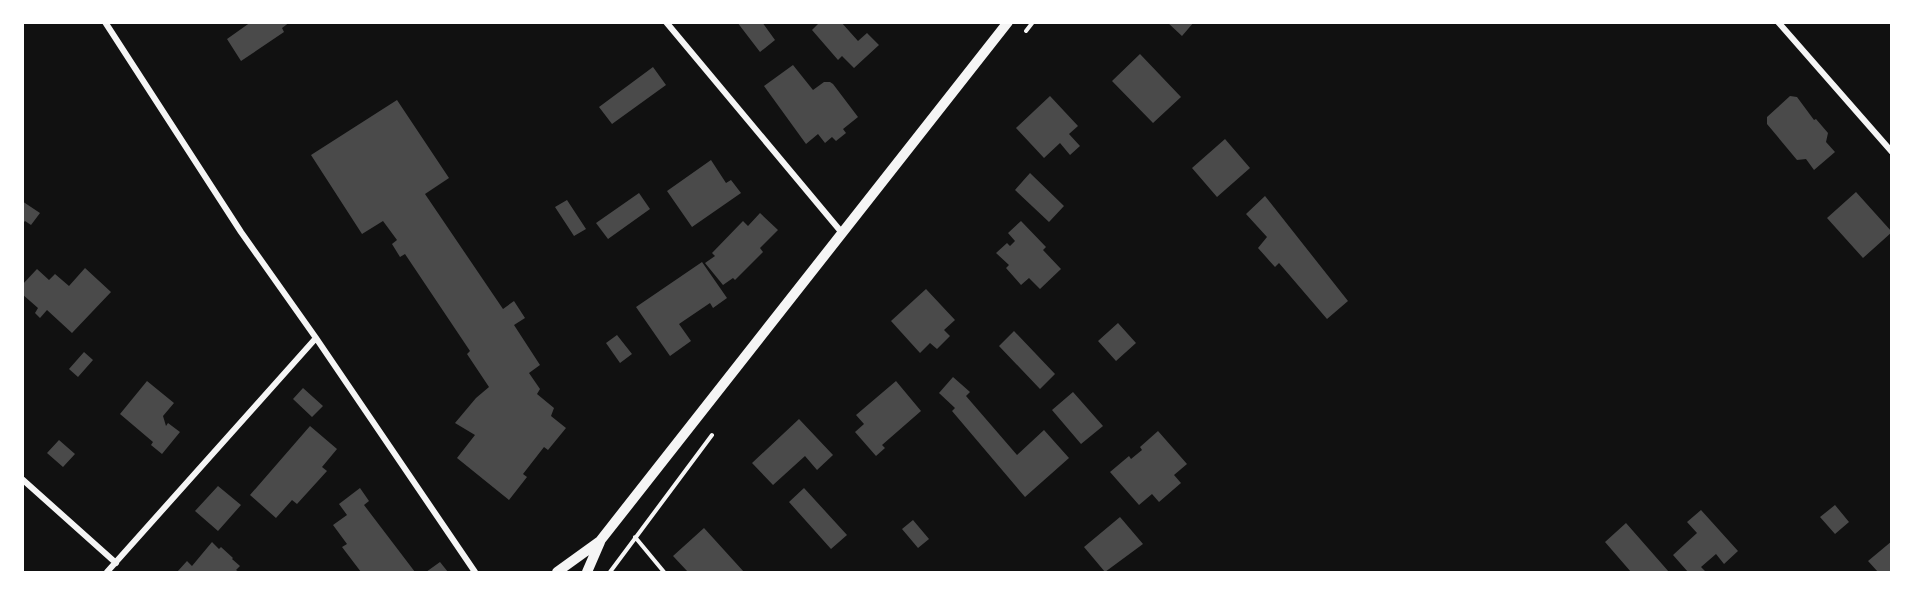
<svg xmlns="http://www.w3.org/2000/svg" width="1914" height="595" viewBox="0 0 1914 595" font-family="'Golos Text',sans-serif">
<style>
.building{fill:#4a4a4a}
.lines{fill:none;stroke-linecap:round;stroke-linejoin:round}
.path{stroke:#f5f5f5;stroke-width:4}
.minor{stroke:#f5f5f5;stroke-width:6}
.tertiary{stroke:#f5f5f5;stroke-width:10}
</style>
<rect width="100%" height="100%" fill="#111"/>
<!-- building -->
<path class="building" d="M 251,22 L 290,22 L 282,28 L 284,32 L 241,61 L 227,39 Z
M 737,22 L 762,22 L 775,40 L 760,52 Z
M 820,22 L 841,22 L 858,41 L 867,33 L 879,45 L 854,68 L 842,56 L 838,60 L 812,30 Z
M 1167,22 L 1194,22 L 1182,36 Z
M 1140,54 L 1181,97 L 1153,123 L 1112,81 Z
M 793,65 L 813,90 L 824,82 L 830,82 L 833,84 L 858,117 L 843,129 L 846,133 L 836,141 L 832,137 L 825,143 L 818,134 L 806,144 L 764,86 Z
M 653,67 L 666,85 L 612,124 L 599,107 Z
M 1050,96 L 1078,126 L 1069,134 L 1080,146 L 1070,155 L 1060,143 L 1044,158 L 1016,128 Z
M 1790,96 L 1797,97 L 1814,120 L 1816,119 L 1828,133 L 1826,142 L 1835,152 L 1814,170 L 1806,159 L 1797,160 L 1767,124 L 1767,117 Z
M 397,100 L 449,178 L 425,194 L 503,309 L 514,301 L 525,318 L 514,325 L 540,365 L 529,373 L 540,389 L 537,394 L 554,408 L 551,416 L 566,428 L 548,450 L 544,447 L 523,474 L 527,477 L 509,500 L 457,458 L 475,435 L 455,423 L 476,398 L 489,387 L 467,354 L 470,351 L 405,254 L 400,257 L 392,244 L 397,240 L 383,221 L 362,234 L 311,155 Z
M 1225,139 L 1250,168 L 1217,197 L 1192,168 Z
M 711,160 L 726,183 L 731,180 L 741,193 L 692,227 L 667,191 Z
M 1030,173 L 1064,206 L 1049,222 L 1015,190 Z
M 1856,192 L 1892,232 L 1863,258 L 1827,218 Z
M 639,193 L 650,209 L 608,239 L 596,223 Z
M 1265,196 L 1348,301 L 1327,319 L 1279,263 L 1275,267 L 1258,248 L 1267,237 L 1246,214 Z
M 567,200 L 586,229 L 574,236 L 555,207 Z
M 22,201 L 40,213 L 31,225 L 25,221 L 22,224 Z
M 760,213 L 778,230 L 760,248 L 763,252 L 735,280 L 733,278 L 723,285 L 705,263 L 715,256 L 712,253 L 743,221 L 748,226 Z
M 1021,221 L 1046,247 L 1043,250 L 1061,269 L 1040,289 L 1029,278 L 1021,285 L 1006,268 L 1009,265 L 996,253 L 1007,243 L 1010,246 L 1015,241 L 1008,233 Z
M 702,262 L 727,298 L 713,308 L 710,303 L 679,324 L 691,341 L 670,356 L 636,307 Z
M 85,268 L 111,292 L 72,333 L 47,310 L 40,318 L 35,313 L 38,308 L 22,294 L 22,285 L 37,269 L 49,280 L 55,274 L 69,286 Z
M 926,289 L 955,320 L 944,330 L 950,336 L 937,349 L 930,343 L 920,353 L 891,321 Z
M 1118,323 L 1136,343 L 1116,361 L 1098,341 Z
M 1014,331 L 1055,374 L 1040,389 L 999,346 Z
M 617,335 L 632,354 L 620,363 L 606,343 Z
M 84,352 L 93,360 L 78,377 L 69,369 Z
M 953,377 L 970,392 L 966,396 L 1017,455 L 1044,430 L 1069,458 L 1025,497 L 952,411 L 955,408 L 939,393 Z
M 147,381 L 174,403 L 163,416 L 166,426 L 168,423 L 180,432 L 162,454 L 151,445 L 153,442 L 120,414 Z
M 896,381 L 921,411 L 882,445 L 885,448 L 876,456 L 855,432 L 864,424 L 856,415 Z
M 303,388 L 323,406 L 312,417 L 293,399 Z
M 1073,392 L 1103,426 L 1081,444 L 1052,410 Z
M 799,419 L 833,455 L 817,470 L 805,456 L 773,485 L 752,463 Z
M 310,426 L 337,449 L 322,467 L 327,471 L 297,504 L 292,500 L 276,518 L 250,495 Z
M 1158,431 L 1187,464 L 1174,475 L 1181,483 L 1159,502 L 1152,494 L 1139,505 L 1110,472 L 1129,456 L 1131,459 L 1142,450 L 1140,447 Z
M 59,440 L 75,454 L 63,467 L 47,453 Z
M 218,486 L 241,505 L 218,531 L 195,511 Z
M 360,488 L 369,501 L 364,505 L 415,572 L 361,572 L 342,547 L 347,544 L 333,525 L 347,515 L 339,504 Z
M 804,488 L 847,535 L 831,549 L 789,502 Z
M 1835,505 L 1849,522 L 1835,534 L 1820,517 Z
M 1701,510 L 1738,551 L 1724,564 L 1716,554 L 1701,567 L 1706,572 L 1688,572 L 1673,555 L 1697,533 L 1687,522 Z
M 1120,517 L 1143,544 L 1105,572 L 1084,547 Z
M 913,520 L 929,539 L 918,548 L 902,529 Z
M 1626,523 L 1669,572 L 1631,572 L 1605,542 Z
M 704,528 L 744,572 L 688,572 L 673,556 Z
M 1892,541 L 1892,572 L 1878,572 L 1868,561 Z
M 212,542 L 219,549 L 221,547 L 233,558 L 232,559 L 240,566 L 236,570 L 239,572 L 177,572 L 187,561 L 192,566 Z
M 440,562 L 448,572 L 426,572 Z"/>
<g class="lines">
<!-- path -->
<path class="path" d="M 1026,31 L 1033,22
M 635,537 L 664,572
M 610,572 L 712,435"/>
<!-- minor -->
<path class="minor" d="M 105,22 L 241,232 L 316,338 L 475,572
M 666,22 L 843,234
M 1778,22 L 1892,152
M 22,479 L 116,563
M 107,572 L 316,338"/>
<!-- tertiary -->
<path class="tertiary" d="M 557,572 L 600,541 L 1008,22
M 587,572 L 600,542"/>
</g>
<!-- border -->
<rect width="1914" height="595" fill="none" stroke="#ffffff" stroke-width="48"/>
</svg>
